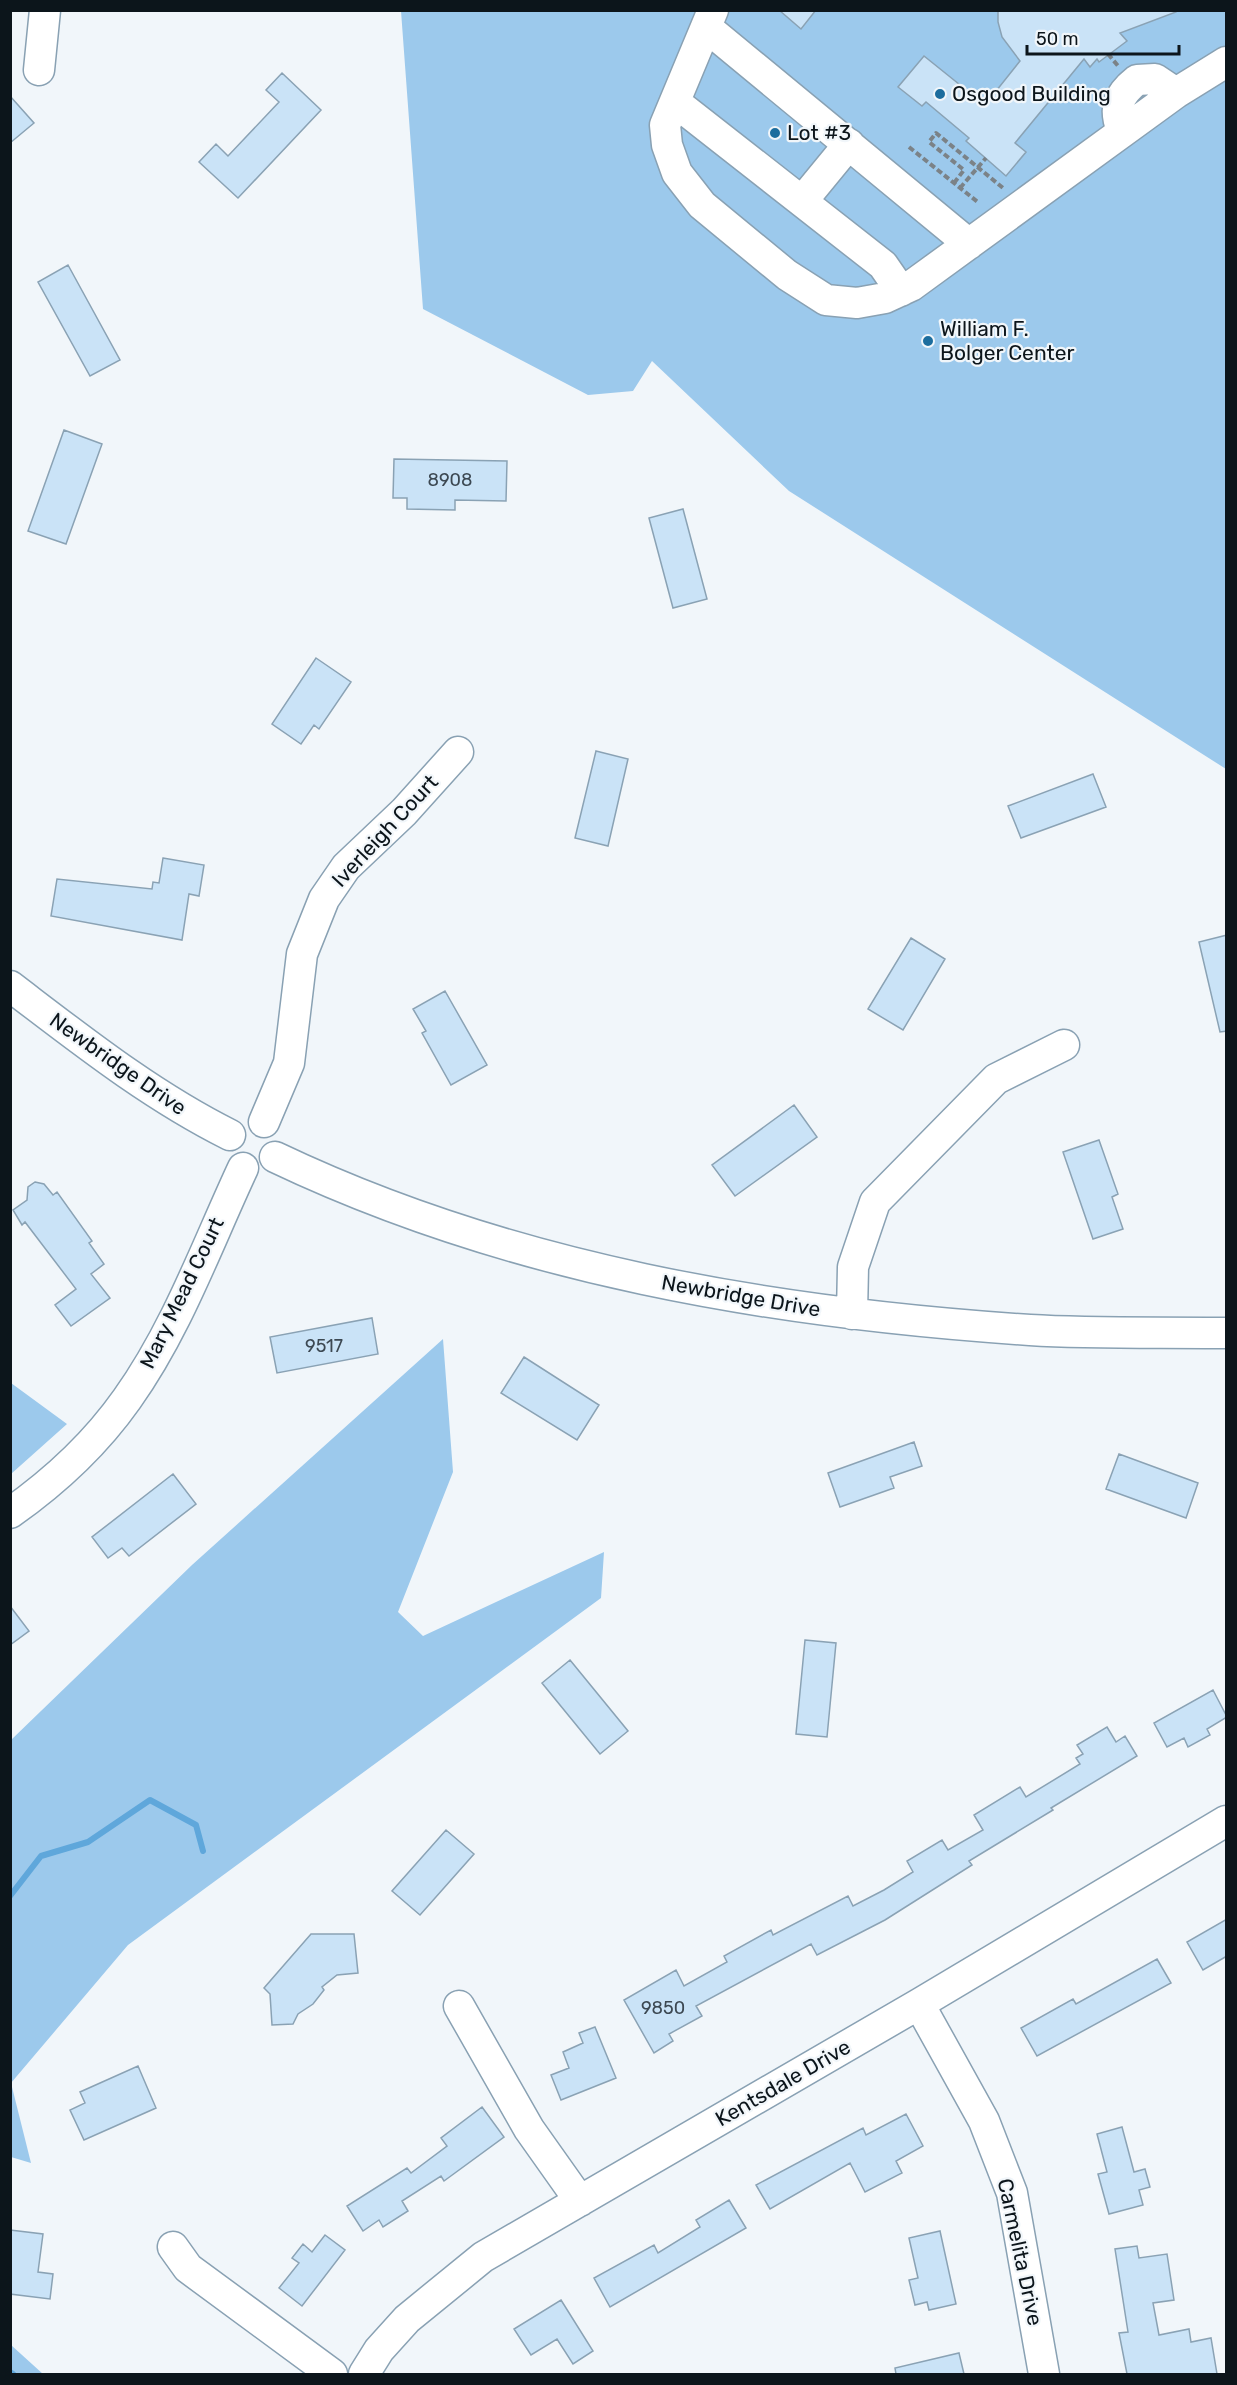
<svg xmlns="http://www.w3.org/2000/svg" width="1237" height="2385" viewBox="0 0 1237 2385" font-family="Rubik,sans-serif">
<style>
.green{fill:#9cc9ec}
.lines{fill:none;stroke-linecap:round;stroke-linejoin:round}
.stream{stroke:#5fa7db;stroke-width:6}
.building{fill:#cae3f7;stroke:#8aa2b4;stroke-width:1.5}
.minor-casing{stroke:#89a1b3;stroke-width:33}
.path{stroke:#7b8287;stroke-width:4;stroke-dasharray:6 3;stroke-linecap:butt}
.minor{stroke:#fff;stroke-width:30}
.poi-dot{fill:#1c6d9e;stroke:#f1f6fa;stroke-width:2}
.labels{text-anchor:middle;stroke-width:4.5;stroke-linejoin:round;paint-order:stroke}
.number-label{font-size:18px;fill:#3c4852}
.poi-label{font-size:21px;fill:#0c151b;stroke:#f1f6fa;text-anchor:start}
.street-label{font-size:21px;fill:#0c151b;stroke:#f1f6fa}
</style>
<rect width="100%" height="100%" fill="#f1f6fa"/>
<!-- green -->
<path class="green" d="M 401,11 L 1226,11 L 1226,769 L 789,491 L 652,361 L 633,391 L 588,395 L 423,309 Z
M 443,1339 L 453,1472 L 398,1612 L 423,1636 L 604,1552 L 601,1598 L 128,1945 L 11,2083 L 31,2163 L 11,2157 L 11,1740 L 192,1565 Z
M 11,1383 L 67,1424 L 11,1474 Z
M 10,2345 L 11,2345 L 43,2374 L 11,2374 Z"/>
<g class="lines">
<!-- stream -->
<path class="stream" d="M 10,1896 L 41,1856 L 88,1842 L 150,1800 L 196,1825 L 203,1851
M 10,2372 L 13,2374"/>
</g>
<!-- building -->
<path class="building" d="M 779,10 L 816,10 L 801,29 Z
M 998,10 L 1176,10 L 1176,12 L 1120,33 L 1127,41 L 1099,62 L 1097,59 L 1090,67 L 1084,59 L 1015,143 L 1026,152 L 1006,176 L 966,141 L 969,138 L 926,102 L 922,106 L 898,87 L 924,56 L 985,105 L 1020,61 L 1002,37 L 998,22 Z
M 282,73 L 321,110 L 238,198 L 199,162 L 216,144 L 228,156 L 279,102 L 266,90 Z
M 10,96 L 34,123 L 10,143 Z
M 68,265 L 120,360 L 90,376 L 38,282 Z
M 64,430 L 102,444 L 66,544 L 28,531 Z
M 394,459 L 507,461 L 506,501 L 455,500 L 455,510 L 407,509 L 407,498 L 393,498 Z
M 683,509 L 707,599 L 673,608 L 649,518 Z
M 316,658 L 351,682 L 319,729 L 314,725 L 301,744 L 272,724 Z
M 596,751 L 628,759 L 608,846 L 575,838 Z
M 1093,774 L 1106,807 L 1021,838 L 1008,806 Z
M 163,858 L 204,865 L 199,896 L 189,894 L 182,940 L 51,916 L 57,879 L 152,889 L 153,882 L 159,883 Z
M 1227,935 L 1227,1031 L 1220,1032 L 1199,942 Z
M 911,938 L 945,959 L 903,1030 L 868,1009 Z
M 445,991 L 487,1065 L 451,1085 L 422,1033 L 426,1031 L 413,1009 Z
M 794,1105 L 817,1137 L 735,1196 L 712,1165 Z
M 1099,1140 L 1118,1194 L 1112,1197 L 1123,1229 L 1093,1239 L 1063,1152 Z
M 35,1182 L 44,1184 L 53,1195 L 57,1192 L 92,1241 L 89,1243 L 104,1264 L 91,1274 L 110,1298 L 71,1326 L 55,1305 L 76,1289 L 25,1222 L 22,1225 L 13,1210 L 27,1200 L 28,1187 Z
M 372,1318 L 378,1354 L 277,1373 L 270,1337 Z
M 524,1357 L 599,1405 L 577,1440 L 501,1393 Z
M 914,1442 L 922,1466 L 890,1477 L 894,1488 L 840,1507 L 828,1473 Z
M 1119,1454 L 1198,1483 L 1186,1518 L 1106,1489 Z
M 173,1474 L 196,1504 L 129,1556 L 122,1548 L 108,1558 L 92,1537 Z
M 10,1606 L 29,1631 L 10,1645 Z
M 805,1640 L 836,1643 L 827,1737 L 796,1734 Z
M 570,1660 L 628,1731 L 600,1754 L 542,1683 Z
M 1213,1690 L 1227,1717 L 1207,1729 L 1210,1735 L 1188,1747 L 1184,1738 L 1167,1747 L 1154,1723 Z
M 1107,1727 L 1116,1742 L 1125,1736 L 1137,1756 L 1051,1808 L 1053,1810 L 969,1861 L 972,1865 L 885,1920 L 817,1955 L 811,1944 L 696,2006 L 702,2016 L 669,2034 L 673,2041 L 654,2053 L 624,2000 L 676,1970 L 684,1986 L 727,1962 L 724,1956 L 771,1930 L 773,1935 L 848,1896 L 853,1906 L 884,1890 L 913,1872 L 907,1861 L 942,1840 L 948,1850 L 983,1830 L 974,1815 L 1020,1787 L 1026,1797 L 1080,1764 L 1076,1758 L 1083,1754 L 1077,1745 Z
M 446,1830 L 474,1854 L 420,1915 L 392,1891 Z
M 1227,1919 L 1227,1956 L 1203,1970 L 1187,1942 Z
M 311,1934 L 354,1934 L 358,1973 L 337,1975 L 322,1987 L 324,1990 L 313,2004 L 298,2014 L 293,2024 L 272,2025 L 270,1994 L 264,1988 Z
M 1157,1959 L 1171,1983 L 1037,2056 L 1021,2028 L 1073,1999 L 1076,2004 Z
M 595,2027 L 616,2078 L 561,2100 L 551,2075 L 569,2068 L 563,2052 L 583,2043 L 579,2033 Z
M 138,2066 L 156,2108 L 84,2140 L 70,2110 L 85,2103 L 80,2092 Z
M 482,2107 L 504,2137 L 444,2181 L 441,2176 L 402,2201 L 408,2211 L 383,2227 L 379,2220 L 363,2231 L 347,2206 L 407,2168 L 411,2173 L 447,2146 L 441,2138 Z
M 906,2114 L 923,2146 L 896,2161 L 902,2173 L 865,2192 L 850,2163 L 770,2209 L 756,2185 L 863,2128 L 866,2135 Z
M 1122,2127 L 1134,2172 L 1145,2169 L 1150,2187 L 1139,2190 L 1143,2205 L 1109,2214 L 1098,2174 L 1107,2172 L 1097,2134 Z
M 729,2200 L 746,2228 L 610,2307 L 594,2278 L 654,2245 L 658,2253 L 700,2227 L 696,2220 Z
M 10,2230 L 43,2234 L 38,2272 L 53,2274 L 50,2299 L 10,2294 Z
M 940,2231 L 956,2304 L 929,2310 L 927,2302 L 915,2305 L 909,2280 L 918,2278 L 909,2238 Z
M 325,2235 L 345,2250 L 302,2306 L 279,2288 L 299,2263 L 292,2258 L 303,2244 L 312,2252 Z
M 1137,2246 L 1139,2258 L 1167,2254 L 1174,2300 L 1153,2303 L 1159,2335 L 1189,2329 L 1191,2342 L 1211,2338 L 1217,2374 L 1127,2374 L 1119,2333 L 1128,2332 L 1115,2249 Z
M 561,2300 L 593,2351 L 573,2364 L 557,2339 L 531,2355 L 514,2329 Z
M 959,2353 L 964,2374 L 896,2374 L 895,2368 Z"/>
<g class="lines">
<!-- minor casing -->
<g class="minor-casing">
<path id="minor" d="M 713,10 L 665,125 L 667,145 L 677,173 L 702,205 L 787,275 L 826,300 L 857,303 L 885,298 L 911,286 L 1176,93 L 1226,62
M 706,27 L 969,244
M 39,70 L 45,10
M 675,102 L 883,265 L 901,291
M 1122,131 C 1113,108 1118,95 1137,80 L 1155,79 L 1176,93
M 803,200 L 849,144
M 10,986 C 81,1040 150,1095 230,1135
M 264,1122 L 289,1063 L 302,954 L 324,899 L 346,867 L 404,812 L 458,752
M 275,1157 C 510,1269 772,1313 1030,1330 C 1095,1334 1161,1332 1226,1333
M 852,1314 L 853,1267 L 875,1202 L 996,1079 L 1064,1045
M 10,1513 C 54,1482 96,1443 127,1399 C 177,1329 207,1245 243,1168
M 919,2004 L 984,2121 L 1012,2193 L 1044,2374
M 459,2006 L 529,2129 L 580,2201
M 173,2247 L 188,2268 L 332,2374
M 364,2374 L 379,2350 L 407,2319 L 483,2257 L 919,2004 L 1226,1821"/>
</g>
<!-- path -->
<path class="path" d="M 1108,54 L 1119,67
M 909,147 L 979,203
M 954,183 L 964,170 L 929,142 L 936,133 L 1003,188
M 960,188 L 986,158"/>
<!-- minor -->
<use href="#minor" class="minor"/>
</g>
<!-- markers -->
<g class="poi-dot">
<circle cx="940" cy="94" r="6"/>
<circle cx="775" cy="133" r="6"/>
<circle cx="928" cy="341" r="6"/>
</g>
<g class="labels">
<!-- number labels -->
<g class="number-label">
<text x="450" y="486">8908</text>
<text x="324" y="1352">9517</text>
<text x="663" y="2014">9850</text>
</g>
<!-- poi labels -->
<g class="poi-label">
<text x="952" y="101">Osgood Building</text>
<text x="787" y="140">Lot #3</text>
<text x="940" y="336">William F.<tspan x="940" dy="24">Bolger Center</tspan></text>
</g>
<!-- street labels -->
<g class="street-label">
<text transform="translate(385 831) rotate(-47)" y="7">Iverleigh Court</text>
<text transform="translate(118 1064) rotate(35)" y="7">Newbridge Drive</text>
<text transform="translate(182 1293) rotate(-64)" y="7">Mary Mead Court</text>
<text transform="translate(741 1296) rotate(10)" y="7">Newbridge Drive</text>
<text transform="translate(783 2083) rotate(-30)" y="7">Kentsdale Drive</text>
<text transform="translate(1020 2252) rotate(78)" y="7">Carmelita Drive</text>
</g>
</g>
<!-- border -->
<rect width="1237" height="2385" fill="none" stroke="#0c151b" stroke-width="24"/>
<!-- scale -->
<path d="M1027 45v9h152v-9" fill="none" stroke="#0c151b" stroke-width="3"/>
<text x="1036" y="45" font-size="18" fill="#0c151b" stroke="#f1f6fa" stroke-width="4.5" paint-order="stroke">50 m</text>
</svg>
